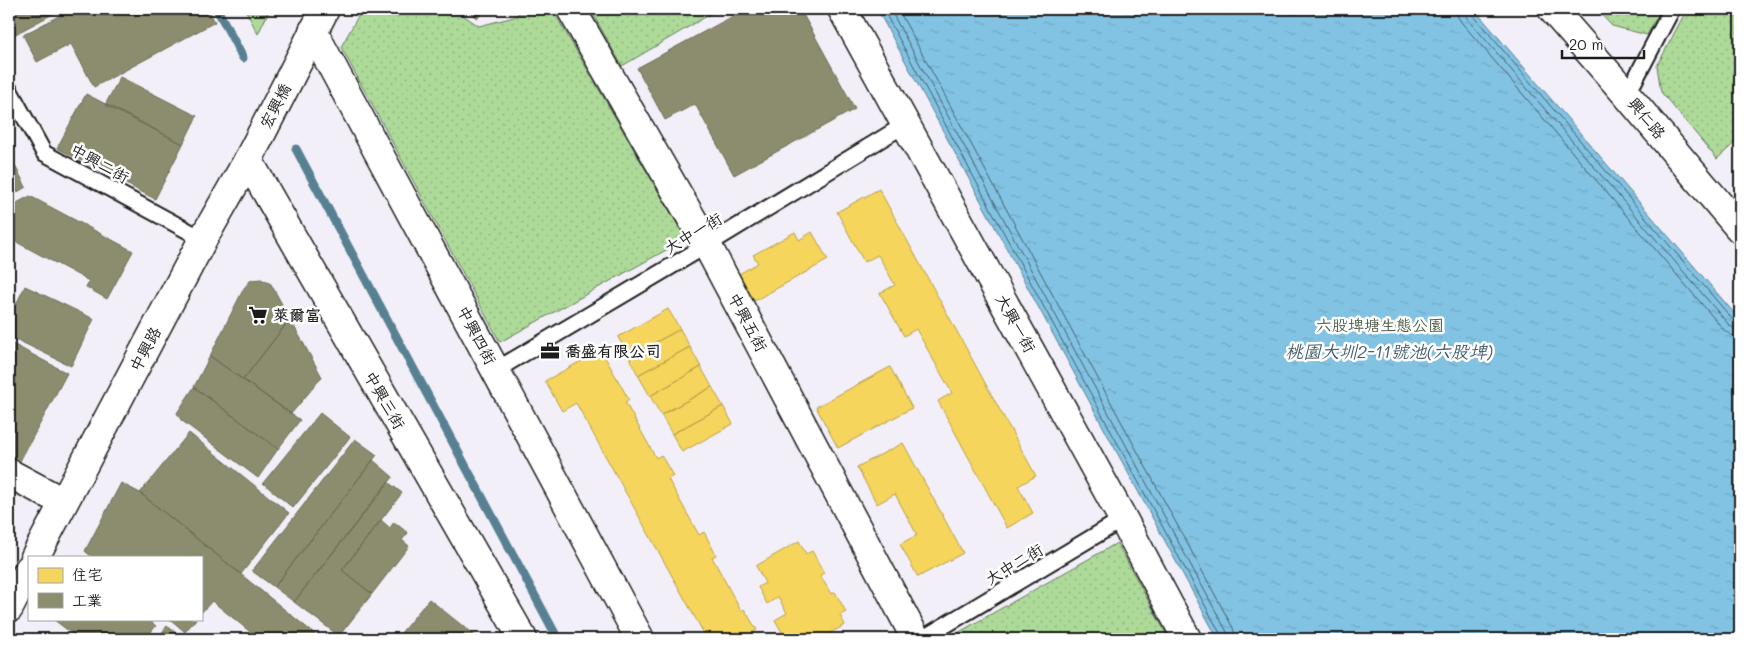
<svg xmlns="http://www.w3.org/2000/svg" width="1749" height="648" viewBox="0 0 1749 648" font-family="Mali,'LXGW WenKai TC',sans-serif">
<style>
.green{fill:url(#green-dots);stroke:#647b5a}
.forest{fill:url(#forest-firs);stroke:#647b5a}
.water{fill:url(#water-ripples);stroke:#598093}
.homes{fill:#f6d55c;stroke:#b59e49}
.industry{fill:#8c8c6e;stroke:#6a6a55}
.lines{fill:none;stroke-linecap:round;stroke-linejoin:round}
.shore{stroke:#455f6c;stroke-width:1}
.stream{stroke:#598093;stroke-width:9}
.lane-casing{stroke:#1c1c1c;stroke-width:19}
.street-casing{stroke:#1c1c1c;stroke-width:31}
.secondary-casing{stroke:#1c1c1c;stroke-width:31}
.lane{stroke:#fff;stroke-width:15}
.street{stroke:#fff;stroke-width:28}
.secondary{stroke:#fff;stroke-width:28}
.labels{text-anchor:middle;stroke-width:5;stroke-linejoin:round;paint-order:stroke}
.street-label{font-size:16px;fill:#1c1c1c;stroke:#fff}
.poi-label{font-size:16px;font-weight:bold;fill:#1c1c1c;stroke:#fff;text-anchor:start}
.park-label{font-size:16px;fill:#4f5e48;stroke:#fff}
.water-label{font-size:18px;font-style:italic;fill:#455f6c;stroke:#fff}
</style>
<defs>
<pattern id="green-dots" width="8" height="8" patternUnits="userSpaceOnUse" patternTransform="scale(1.25)"><rect width="8" height="8" fill="#adda99"/><path d="M2 2h.1M6 6h.1" fill="none" stroke="#94ba83" stroke-width="1.8" stroke-linecap="round"/></pattern>
<pattern id="forest-firs" width="22" height="20" patternUnits="userSpaceOnUse" patternTransform="scale(1.25)"><rect width="22" height="20" fill="#adda99"/><path d="M5 1l3.5 6h-7zM16 11l3.5 6h-7z" fill="#94ba83"/></pattern>
<pattern id="water-ripples" width="26" height="14" patternUnits="userSpaceOnUse" patternTransform="scale(1.25)"><rect width="26" height="14" fill="#82c3e3"/><path d="M2 4q2-2 4 0t4 0M15 11q2-2 4 0t4 0" fill="none" stroke="#70a7c2"/></pattern>
</defs>
<rect width="100%" height="100%" fill="#f2eff8"/>
<filter id="ink" filterUnits="userSpaceOnUse"><feTurbulence type="fractalNoise" baseFrequency=".02" numOctaves="2"/><feDisplacementMap in="SourceGraphic" scale="10" xChannelSelector="R" yChannelSelector="G"/><feConvolveMatrix kernelMatrix="1 2 1 2 8 2 1 2 1" color-interpolation-filters="sRGB"/></filter>
<g filter="url(#ink)">
<!-- green -->
<path class="green" d="M 362,9 L 454,9 L 479,26 L 514,17 L 524,9 L 552,9 L 686,239 L 500,342 L 341,47 Z
M 590,9 L 719,9 L 622,66 Z
M 1596,9 L 1661,9 L 1647,35 L 1612,26 Z
M 1687,9 L 1740,9 L 1740,138 L 1717,159 L 1661,92 L 1657,66 Z
M 1117,543 L 1169,639 L 947,639 Z"/>
<!-- forest -->
<path class="forest" d="M 245,9 L 270,9 L 258,34 Z"/>
<!-- water -->
<path class="water" d="M 877,9 L 1474,9 L 1740,320 L 1740,639 L 1218,639 Z"/>
<!-- homes -->
<path class="homes" d="M 879,189 L 1036,476 L 1018,486 L 1033,513 L 1007,528 L 938,401 L 952,393 L 916,329 L 904,336 L 880,293 L 895,285 L 878,255 L 864,262 L 837,212 Z
M 795,232 L 799,240 L 812,232 L 828,260 L 754,301 L 739,274 L 758,263 L 753,255 Z
M 668,309 L 680,329 L 629,357 L 618,337 Z
M 680,329 L 690,347 L 638,375 L 629,357 Z
M 690,347 L 701,367 L 650,396 L 638,375 Z
M 601,350 L 629,400 L 625,402 L 656,458 L 661,455 L 673,476 L 668,479 L 699,535 L 704,532 L 716,555 L 712,557 L 741,611 L 744,609 L 757,630 L 753,632 L 757,639 L 707,639 L 576,403 L 562,411 L 545,381 Z
M 701,367 L 712,387 L 661,415 L 650,396 Z
M 890,367 L 912,408 L 838,448 L 816,407 Z
M 712,387 L 723,406 L 672,434 L 661,415 Z
M 723,406 L 733,424 L 682,452 L 672,434 Z
M 903,443 L 963,553 L 918,577 L 900,544 L 917,535 L 895,494 L 877,504 L 857,467 Z
M 799,541 L 806,554 L 812,551 L 824,573 L 820,575 L 831,594 L 835,592 L 846,612 L 840,615 L 845,625 L 819,639 L 791,639 L 790,638 L 786,639 L 775,620 L 787,613 L 778,597 L 767,604 L 758,587 L 765,583 L 756,566 Z"/>
<!-- industry -->
<path class="industry" d="M 9,9 L 62,9 L 10,37 Z
M 72,9 L 208,9 L 215,22 L 94,87 L 71,44 L 37,62 L 23,35 Z
M 465,9 L 485,9 L 478,18 Z
M 746,9 L 800,9 L 855,109 L 734,175 L 695,104 L 665,120 L 637,68 Z
M 120,77 L 197,116 L 183,144 L 105,105 Z
M 86,94 L 183,144 L 155,199 L 57,148 Z
M 11,158 L 26,187 L 9,197 L 9,160 Z
M 30,196 L 133,251 L 107,299 L 86,287 L 89,281 L 9,238 L 9,207 Z
M 261,279 L 271,284 L 290,319 L 243,380 L 210,356 L 244,288 L 251,280 Z
M 25,286 L 94,319 L 71,366 L 9,336 L 9,319 Z
M 290,319 L 322,377 L 291,414 L 243,380 Z
M 9,342 L 67,373 L 19,463 L 9,458 Z
M 210,356 L 300,420 L 278,449 L 194,387 Z
M 194,387 L 278,449 L 258,478 L 181,420 L 177,413 Z
M 320,413 L 350,437 L 293,508 L 263,483 Z
M 189,433 L 289,513 L 241,574 L 140,493 Z
M 355,439 L 377,455 L 274,587 L 252,571 Z
M 373,460 L 393,477 L 294,602 L 274,587 Z
M 388,482 L 402,493 L 342,570 L 372,594 L 339,636 L 294,602 Z
M 121,483 L 140,493 L 321,639 L 259,639 L 212,601 L 201,613 L 201,557 L 92,557 L 85,551 Z
M 381,520 L 390,528 L 394,522 L 408,533 L 402,540 L 409,546 L 372,594 L 342,570 Z
M 429,599 L 479,639 L 396,639 Z
M 53,619 L 147,619 L 156,626 L 145,639 L 79,639 Z
M 170,619 L 196,619 L 185,632 Z
M 167,626 L 184,639 L 157,639 Z"/>
<g class="lines">
<!-- shore -->
<path class="shore" d="M 883,9 L 1221,635 L 1222,639
M 890,9 L 1227,632 L 1228,639
M 898,9 L 1233,628 L 1236,639
M 1457,9 L 1458,17 L 1462,23 L 1724,330 L 1731,335 L 1740,337
M 1464,9 L 1467,18 L 1729,325 L 1734,328 L 1740,329
M 1471,9 L 1472,14 L 1734,321 L 1740,323"/>
<!-- stream -->
<path class="stream" d="M 217,9 L 243,58
M 296,149 L 558,639"/>
<!-- lane casing -->
<g class="lane-casing">
<path id="lane" d="M 9,89 L 44,153 L 203,239
M 1627,95 L 1672,9
M 496,370 L 707,245 L 906,124
M 922,639 L 1123,519"/>
</g>
<!-- street casing -->
<g class="street-casing">
<path id="street" d="M 571,9 L 707,245 L 916,639
M 842,9 L 1123,519 L 1187,639
M 1552,9 L 1627,95 L 1740,229
M 313,31 L 640,639
M 248,160 L 523,639
M 9,473 L 63,502"/>
</g>
<!-- secondary casing -->
<g class="secondary-casing">
<path id="secondary" d="M 35,557 L 203,239 L 248,160 L 325,9
M 9,608 L 29,569"/>
</g>
<!-- lane -->
<use href="#lane" class="lane"/>
<!-- street -->
<use href="#street" class="street"/>
<!-- secondary -->
<use href="#secondary" class="secondary"/>
</g>
</g>
<!-- icons -->
<defs>
<g id="supermarket-bare" transform="scale(1.5)"><path d="M-6-5.5h2.5l.6 2H6L4.5 2H-2.5L-4.4-4H-6ZM-1.5 3.2a1.3 1.3 0 1 0 .1 0ZM3 3.2a1.3 1.3 0 1 0 .1 0Z" fill="#1c1c1c" stroke="#fff" stroke-width="2.5" paint-order="stroke"/></g>
<g id="office-bare" transform="scale(1.5)"><path d="M-6-3h4V-5.5h4V-3h4V5H-6ZM-1-4.5V-3h2v-1.5ZM-6 0V1H6V0Z" fill="#1c1c1c" stroke="#fff" stroke-width="2.5" paint-order="stroke"/></g>
</defs>
<g fill-rule="evenodd">
<use href="#supermarket-bare" x="258" y="315"/>
<use href="#office-bare" x="550" y="351"/>
</g>
<g class="labels">
<!-- street labels -->
<g class="street-label">
<text transform="translate(275 106) rotate(-63)" y="6">宏興橋</text>
<text transform="translate(1647 118) rotate(50)" y="6">興仁路</text>
<text transform="translate(100 163) rotate(29)" y="6">中興二街</text>
<text transform="translate(693 233) rotate(-31)" y="6">大中一街</text>
<text transform="translate(748 322) rotate(62)" y="6">中興五街</text>
<text transform="translate(1016 323) rotate(61)" y="6">大興一街</text>
<text transform="translate(477 335) rotate(62)" y="6">中興四街</text>
<text transform="translate(145 349) rotate(-62)" y="6">中興路</text>
<text transform="translate(385 400) rotate(60)" y="6">中興三街</text>
<text transform="translate(1014 564) rotate(-31)" y="6">大中二街</text>
</g>
<!-- poi labels -->
<g class="poi-label">
<text x="273" y="321">萊爾富</text>
<text x="565" y="357">喬盛有限公司</text>
</g>
<!-- park labels -->
<g class="park-label">
<text x="1380" y="331">六股埤塘生態公園</text>
</g>
<!-- water labels -->
<g class="water-label">
<text x="1389" y="358">桃園大圳2-11號池(六股埤)</text>
</g>
</g>
<!-- margin -->
<rect width="1749" height="648" fill="none" stroke="#fff" stroke-width="30"/>
<rect x="15" y="15" width="1719" height="618" fill="none" stroke="#1c1c1c" stroke-width="2" filter="url(#ink)"/>
<!-- legend -->
<rect x="28" y="556" width="175" height="65" fill="#ffffff" stroke="#a4a4a4"/>
<rect x="38" y="568" width="25" height="15" fill="#f6d55c" stroke="#a4a4a4"/>
<text x="72" y="580" font-size="15" fill="#1c1c1c">住宅</text>
<rect x="38" y="593" width="25" height="15" fill="#8c8c6e" stroke="#a4a4a4"/>
<text x="72" y="606" font-size="15" fill="#1c1c1c">工業</text>
<!-- scale -->
<path d="M1562 50v8h82v-8" fill="none" stroke="#1c1c1c" stroke-width="2.5"/>
<text x="1569" y="50" font-size="15" fill="#1c1c1c" stroke="#ffffff" stroke-width="4" paint-order="stroke">20 m</text>
</svg>
